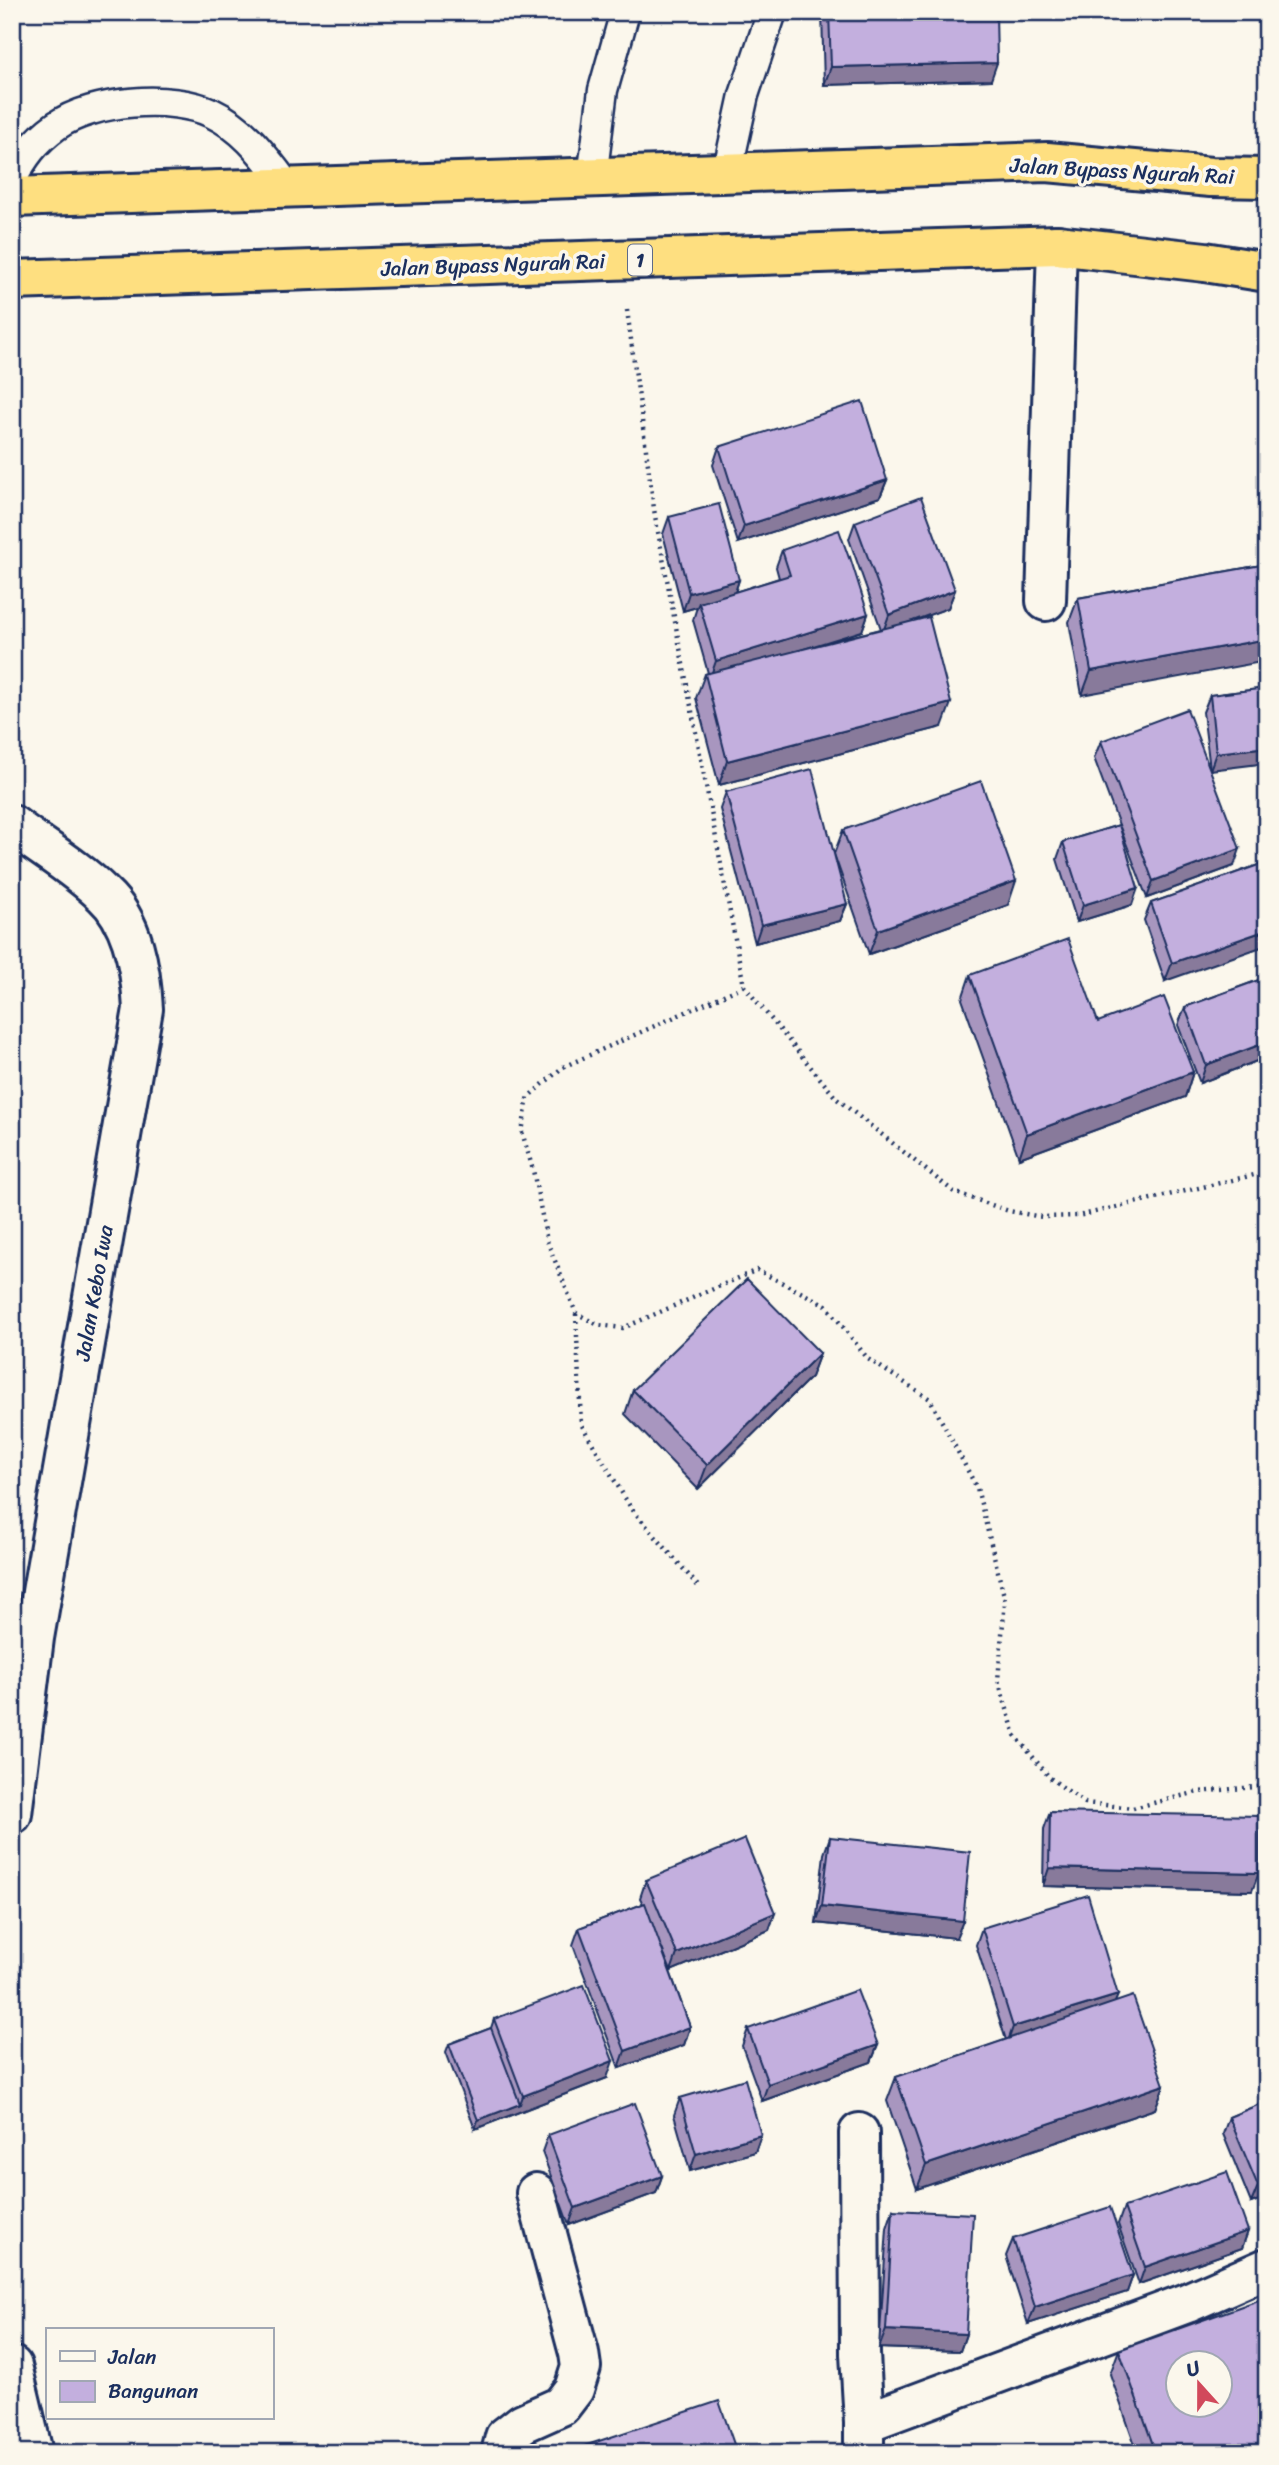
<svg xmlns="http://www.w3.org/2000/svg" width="1279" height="2465" viewBox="0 0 1279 2465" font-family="Sriracha,sans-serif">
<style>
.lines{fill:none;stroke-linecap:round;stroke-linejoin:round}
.service-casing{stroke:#1b2f5e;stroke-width:33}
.minor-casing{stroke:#1b2f5e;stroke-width:44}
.trunk-casing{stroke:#1b2f5e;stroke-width:44}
.path{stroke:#1b2f5e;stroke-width:4.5;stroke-dasharray:2 5;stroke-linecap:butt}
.service{stroke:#fbf7ec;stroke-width:28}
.minor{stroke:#fbf7ec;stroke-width:38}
.trunk{stroke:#fedf80;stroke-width:38}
.wall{fill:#a896bf;stroke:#1b2f5e;stroke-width:2}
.shaded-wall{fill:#887a9b;stroke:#1b2f5e;stroke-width:2}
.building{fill:#c3afde;stroke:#1b2f5e;stroke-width:2;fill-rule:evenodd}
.labels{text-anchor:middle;stroke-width:7;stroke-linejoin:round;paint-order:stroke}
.shield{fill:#fbf7ec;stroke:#5e6b89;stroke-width:2}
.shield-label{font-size:19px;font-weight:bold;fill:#1b2f5e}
.street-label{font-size:21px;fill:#1b2f5e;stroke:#fbf7ec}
</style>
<rect width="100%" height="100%" fill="#fbf7ec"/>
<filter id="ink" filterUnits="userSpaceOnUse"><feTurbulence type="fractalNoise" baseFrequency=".0143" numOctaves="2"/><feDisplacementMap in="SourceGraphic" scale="14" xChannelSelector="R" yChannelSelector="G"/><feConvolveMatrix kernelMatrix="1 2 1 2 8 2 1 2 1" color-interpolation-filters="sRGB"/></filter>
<g filter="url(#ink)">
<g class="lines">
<!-- service casing -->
<g class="service-casing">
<path id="service" d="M 727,173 L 744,95 L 772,12
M 592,178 L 603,90 L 625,12
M 12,179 C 24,157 35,141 56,126 C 92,100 172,94 212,113 C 246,129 266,159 288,187"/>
</g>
<!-- minor casing -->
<g class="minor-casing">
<path id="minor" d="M 1046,601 L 1057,245
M 12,825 C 41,847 78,869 103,894 C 134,922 141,970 143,1009 L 34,1638 L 12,1814
M 859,2133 L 860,2354 L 864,2423
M 12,2366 L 33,2453
M 501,2453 L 505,2437 L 523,2423 L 561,2406 L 574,2389 L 581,2367 L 579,2353 L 536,2193
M 864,2453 L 864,2423 L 1187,2303 L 1267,2268"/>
</g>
<!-- trunk casing -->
<g class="trunk-casing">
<path id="trunk" d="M 12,197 L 1047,162 L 1211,177 L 1267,178
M 12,280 L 1057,245 L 1205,262 L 1267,272"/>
</g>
<!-- path -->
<path class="path" d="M 627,310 L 655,516 L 744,986 L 837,1099 L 954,1192 L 1009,1211 L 1042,1217 L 1078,1216 L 1267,1172
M 744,986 L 563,1067 L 528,1097 L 522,1132 L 533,1170 L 547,1241 L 576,1313 L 598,1325 L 623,1328 L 757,1270 L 826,1305 L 868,1359 L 930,1399 L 977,1488 L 1005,1600 L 998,1680 L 1015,1735 L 1050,1778 L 1085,1803 L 1133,1808 L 1198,1792 L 1267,1786
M 576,1314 L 581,1424 L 631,1508 L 698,1586"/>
<!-- service -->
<use href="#service" class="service"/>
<!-- minor -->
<use href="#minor" class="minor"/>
<!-- trunk -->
<use href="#trunk" class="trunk"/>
</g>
<!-- wall -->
<path class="wall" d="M 822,12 L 996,12 L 991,80 L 824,85 Z
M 719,447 L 887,480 L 880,497 L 738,543 L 713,465 Z
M 669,517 L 739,580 L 735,592 L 779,578 L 776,567 L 782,550 L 868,614 L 862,631 L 813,646 L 881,629 L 849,539 L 855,522 L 955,590 L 948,608 L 911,621 L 942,727 L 719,785 L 696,698 L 705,674 L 708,673 L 693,620 L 697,607 L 683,611 L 663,534 Z
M 1267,564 L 1082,695 L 1069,622 L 1078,598 Z
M 1267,688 L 1210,770 L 1234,866 L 1147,898 L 1120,827 L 1132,905 L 1077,922 L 1057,859 L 1063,842 L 1119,825 L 1094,758 L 1101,741 L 1210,769 L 1203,712 L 1210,695 Z
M 726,792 L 847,904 L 840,921 L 755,943 L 720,809 Z
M 843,830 L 1008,905 L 869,954 L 834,854 Z
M 1267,862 L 1165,981 L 1144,920 L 1151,903 Z
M 970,975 L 1098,1022 L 1193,1072 L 1185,1097 L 1019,1158 L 962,999 Z
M 1267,977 L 1267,1057 L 1200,1083 L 1178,1025 L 1185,1007 Z
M 820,1353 L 811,1377 L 698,1489 L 625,1414 L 633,1390 Z
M 1050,1812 L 1252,1891 L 1043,1886 L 1044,1829 Z
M 830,1837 L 956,1938 L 816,1923 L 824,1854 Z
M 646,1880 L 775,1913 L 769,1930 L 671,1971 L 661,1946 L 690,2027 L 684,2045 L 619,2068 L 573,1945 L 579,1928 L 643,1904 L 640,1898 Z
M 982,1928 L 1115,2002 L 1164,2085 L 1155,2109 L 917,2189 L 887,2101 L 896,2077 L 1006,2040 L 976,1945 Z
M 494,2019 L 607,2078 L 475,2129 L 446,2052 L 449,2044 L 491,2028 Z
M 748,2029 L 878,2045 L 871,2062 L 762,2101 L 742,2046 Z
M 680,2098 L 761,2135 L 755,2152 L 690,2171 L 674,2115 Z
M 1267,2101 L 1267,2197 L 1251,2203 L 1223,2134 L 1229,2117 Z
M 548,2135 L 662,2176 L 656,2193 L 569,2225 L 542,2152 Z
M 1124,2207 L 1248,2231 L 1242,2248 L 1139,2284 L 1118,2224 Z
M 893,2210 L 966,2334 L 960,2351 L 879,2348 L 887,2228 Z
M 1013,2239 L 1133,2275 L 1127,2292 L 1028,2324 L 1006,2256 Z
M 1119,2350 L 1267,2453 L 1138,2453 L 1110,2374 Z"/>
<!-- shaded-wall -->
<path class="shaded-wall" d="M 997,63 L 991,80 L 824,85 L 831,67 Z
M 887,480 L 880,497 L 738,543 L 744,526 Z
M 739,580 L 733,598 L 699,603 L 697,607 L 683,611 L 689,593 Z
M 955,590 L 948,608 L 883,632 L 889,615 Z
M 868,614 L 862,631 L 710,678 L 716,661 Z
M 1267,639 L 1267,661 L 1082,695 L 1091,671 Z
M 951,703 L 942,727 L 719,785 L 727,761 Z
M 1267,747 L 1267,763 L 1210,770 L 1216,753 Z
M 1240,849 L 1234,866 L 1147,898 L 1153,881 Z
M 1016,881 L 1008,905 L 869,954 L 878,930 Z
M 1138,888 L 1132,905 L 1077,922 L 1083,905 Z
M 847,904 L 840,921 L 755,943 L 761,925 Z
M 1267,930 L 1267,945 L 1165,981 L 1172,963 Z
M 1267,1042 L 1267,1057 L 1200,1083 L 1206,1065 Z
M 1193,1072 L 1185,1097 L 1019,1158 L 1027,1134 Z
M 820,1353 L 811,1377 L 698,1489 L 707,1465 Z
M 1049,1868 L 1259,1873 L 1252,1891 L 1043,1886 Z
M 822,1906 L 963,1921 L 956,1938 L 816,1923 Z
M 775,1913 L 769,1930 L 671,1971 L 677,1954 Z
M 1118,1995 L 1111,2012 L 1007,2044 L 1013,2027 Z
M 690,2027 L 684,2045 L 619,2068 L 625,2051 Z
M 878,2045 L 871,2062 L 762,2101 L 768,2084 Z
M 613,2061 L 607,2078 L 475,2129 L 478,2120 L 520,2104 L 523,2096 Z
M 1164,2085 L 1155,2109 L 917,2189 L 926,2165 Z
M 761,2135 L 755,2152 L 690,2171 L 696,2154 Z
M 662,2176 L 656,2193 L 569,2225 L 575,2208 Z
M 1267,2182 L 1267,2197 L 1251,2203 L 1258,2186 Z
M 1248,2231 L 1242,2248 L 1139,2284 L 1145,2267 Z
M 1133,2275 L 1127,2292 L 1028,2324 L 1035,2307 Z
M 886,2330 L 966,2334 L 960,2351 L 879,2348 Z
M 1267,2449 L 1267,2453 L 1256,2453 Z"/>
<!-- building -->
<path class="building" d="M 829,12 L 996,12 L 997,63 L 831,67 Z
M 862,401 L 887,480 L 744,526 L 719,447 Z
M 921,497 L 955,590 L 889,615 L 855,522 Z
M 719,504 L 739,580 L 689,593 L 669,517 Z
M 839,530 L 849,558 L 850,557 L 868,614 L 716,661 L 699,603 L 790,575 L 782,550 Z
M 1267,564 L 1267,639 L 1091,671 L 1078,598 Z
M 929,617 L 951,703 L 727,761 L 705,674 Z
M 1267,688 L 1267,747 L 1216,753 L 1210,695 Z
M 1187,709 L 1240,849 L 1153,881 L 1101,741 Z
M 812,769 L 847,904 L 761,925 L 726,792 Z
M 981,781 L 1016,881 L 878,930 L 843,830 Z
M 1119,825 L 1138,888 L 1083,905 L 1063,842 Z
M 1267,862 L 1267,930 L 1172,963 L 1151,903 Z
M 1068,939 L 1098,1022 L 1164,997 L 1193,1072 L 1027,1134 L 970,975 Z
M 1267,977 L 1267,1042 L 1206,1065 L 1185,1007 Z
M 747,1279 L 820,1353 L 707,1465 L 633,1390 Z
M 1050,1812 L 1260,1816 L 1259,1873 L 1049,1868 Z
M 830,1837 L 970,1852 L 963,1921 L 822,1906 Z
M 745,1839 L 775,1913 L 677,1954 L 646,1880 Z
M 1088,1895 L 1118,1995 L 1013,2027 L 982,1928 Z
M 645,1903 L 690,2027 L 625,2051 L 579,1928 Z
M 584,1985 L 613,2061 L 523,2096 L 494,2019 Z
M 857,1990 L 878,2045 L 768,2084 L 748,2029 Z
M 1133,1996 L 1164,2085 L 926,2165 L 896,2077 Z
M 491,2028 L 520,2104 L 478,2120 L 449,2044 Z
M 745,2079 L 761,2135 L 696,2154 L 680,2098 Z
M 1267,2101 L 1267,2182 L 1258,2186 L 1229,2117 Z
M 635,2103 L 662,2176 L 575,2208 L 548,2135 Z
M 1227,2172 L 1248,2231 L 1145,2267 L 1124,2207 Z
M 1110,2207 L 1133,2275 L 1035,2307 L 1013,2239 Z
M 893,2210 L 973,2214 L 966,2334 L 886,2330 Z
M 1267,2297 L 1267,2449 L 1256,2453 L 1156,2453 L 1119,2350 ZM 1178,2363 L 1220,2363 L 1220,2405 L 1178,2405 Z
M 719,2401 L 737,2453 L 563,2453 Z"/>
</g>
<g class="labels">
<!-- shield labels -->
<rect class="shield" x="628" y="244.5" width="24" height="31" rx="5"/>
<g class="shield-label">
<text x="640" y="267">1</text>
</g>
<!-- street labels -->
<g class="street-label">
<text transform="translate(1122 171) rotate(3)" y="7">Jalan Bypass Ngurah Rai</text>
<text transform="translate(493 265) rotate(-2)" y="7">Jalan Bypass Ngurah Rai</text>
<text transform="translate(94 1293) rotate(-80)" y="7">Jalan Kebo Iwa</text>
</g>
</g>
<!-- margin -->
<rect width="1279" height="2465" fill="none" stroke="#fbf7ec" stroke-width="42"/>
<rect x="21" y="21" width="1237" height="2423" fill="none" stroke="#1b2f5e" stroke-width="2.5" filter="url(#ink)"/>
<!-- legend -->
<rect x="46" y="2328" width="228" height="91" fill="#fbf7ec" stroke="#a1a7b3" stroke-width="2"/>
<rect x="60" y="2351" width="35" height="10" fill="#fbf7ec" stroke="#a1a7b3" stroke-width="2"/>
<text x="108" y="2364" font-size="21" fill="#1b2f5e">Jalan</text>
<rect x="60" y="2381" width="35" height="21" fill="#c3afde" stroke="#a1a7b3" stroke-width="2"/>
<text x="108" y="2398" font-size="21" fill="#1b2f5e">Bangunan</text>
<!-- north arrow -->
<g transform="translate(1199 2384) rotate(339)"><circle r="33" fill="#fbf7ec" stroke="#a1a7b3" stroke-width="2"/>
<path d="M0-5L12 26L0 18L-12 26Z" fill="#d1495b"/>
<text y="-10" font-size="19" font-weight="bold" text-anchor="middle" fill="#1b2f5e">U</text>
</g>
</svg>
